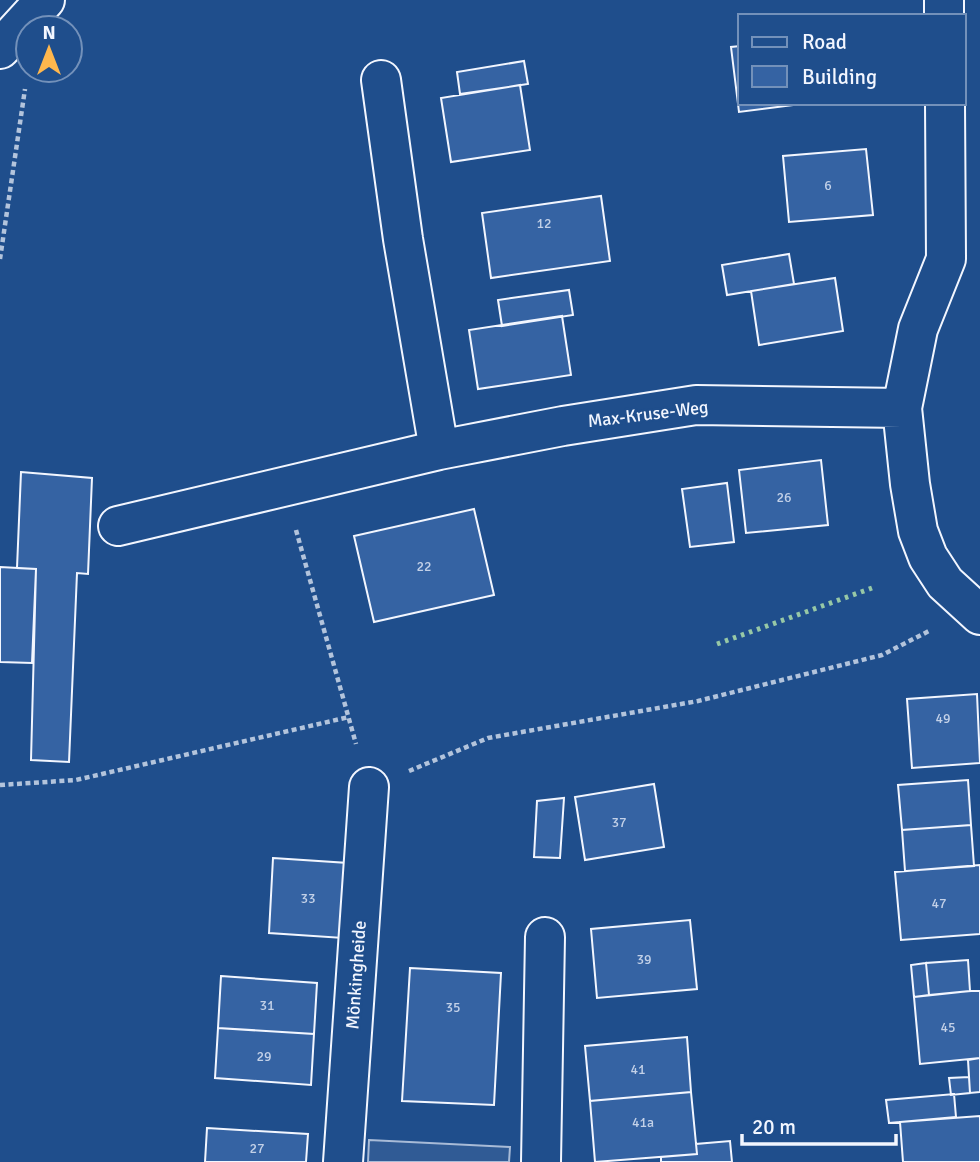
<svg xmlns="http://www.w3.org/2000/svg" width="980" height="1162" viewBox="0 0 980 1162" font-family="Signika,sans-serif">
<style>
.parking{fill:#305b95;stroke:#a8bbd7;stroke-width:2}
.building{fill:#3563a3;stroke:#f2f6ff;stroke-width:2}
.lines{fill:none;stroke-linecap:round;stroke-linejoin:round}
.minor-casing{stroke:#f2f6ff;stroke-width:42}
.path{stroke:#b3c4dc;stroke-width:4.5;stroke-dasharray:5 3.5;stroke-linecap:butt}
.minor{stroke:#1f4e8c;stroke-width:38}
.hedge{stroke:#97c8a6;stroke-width:5;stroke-dasharray:3.5 5;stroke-linecap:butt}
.labels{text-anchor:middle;stroke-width:5;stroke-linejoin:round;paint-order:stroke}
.number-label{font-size:14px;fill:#c3d1e8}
.street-label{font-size:18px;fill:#f2f6ff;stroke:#1f4e8c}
</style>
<rect width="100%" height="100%" fill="#1f4e8c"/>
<!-- parking -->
<path class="parking" d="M 369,1140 L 510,1147 L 509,1162 L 368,1162 Z"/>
<!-- building -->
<path class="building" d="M 740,46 L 740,103 L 809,103 L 739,112 L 731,47 Z
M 524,61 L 528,84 L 460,94 L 457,72 Z
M 520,85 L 530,150 L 451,162 L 441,98 Z
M 866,149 L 873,215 L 789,222 L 783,156 Z
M 601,196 L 610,261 L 491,278 L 482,213 Z
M 789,254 L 794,284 L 727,295 L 722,265 Z
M 835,278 L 843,331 L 759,345 L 751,291 Z
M 569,290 L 573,315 L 502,326 L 498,300 Z
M 562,316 L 571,375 L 478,389 L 469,330 Z
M 821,460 L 828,525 L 746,533 L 739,470 Z
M 21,472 L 92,478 L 88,574 L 77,573 L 69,762 L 31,760 L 36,569 L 17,568 Z
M 727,483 L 734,542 L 690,547 L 682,489 Z
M 474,509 L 494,595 L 374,622 L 354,536 Z
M 0,567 L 36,569 L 32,663 L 0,662 Z
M 977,694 L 980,763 L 912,768 L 907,699 Z
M 968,780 L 971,825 L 902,830 L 898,785 Z
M 654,784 L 664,847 L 585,860 L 575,797 Z
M 564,798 L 560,858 L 534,857 L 537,801 Z
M 971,825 L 974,866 L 905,871 L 902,830 Z
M 273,858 L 348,863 L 343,938 L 269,933 Z
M 980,865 L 980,934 L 901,940 L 895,872 Z
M 690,920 L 697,989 L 597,998 L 591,929 Z
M 968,960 L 970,991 L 929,995 L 926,963 Z
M 926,963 L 929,995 L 914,997 L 911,965 Z
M 410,968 L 501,973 L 494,1105 L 402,1101 Z
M 221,976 L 317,983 L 314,1034 L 218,1028 Z
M 970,991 L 980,991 L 980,1058 L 920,1064 L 914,997 Z
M 218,1028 L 314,1034 L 311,1085 L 215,1078 Z
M 687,1037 L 691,1092 L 590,1101 L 585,1046 Z
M 980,1058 L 980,1092 L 970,1093 L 968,1060 Z
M 969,1077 L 970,1093 L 951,1095 L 949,1078 Z
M 691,1092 L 697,1154 L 595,1162 L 590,1101 Z
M 954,1094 L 956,1117 L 889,1123 L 886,1100 Z
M 980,1116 L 980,1162 L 903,1162 L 900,1122 Z
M 207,1128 L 308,1134 L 306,1162 L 205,1162 Z
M 730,1141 L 732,1162 L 661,1162 L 661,1157 L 697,1154 L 696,1144 Z"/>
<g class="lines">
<!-- minor casing -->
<g class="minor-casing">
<path id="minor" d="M 944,0 L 944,16
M 0,49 L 45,0
M 381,80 L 403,239 L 439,450
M 945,103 L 946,259 L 918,329 L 902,408 L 910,484 L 918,531 L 928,557 L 945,583 L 980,615
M 118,526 L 439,450 L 563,426 L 696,405 L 902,408
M 343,1162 L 369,787
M 541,1162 L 545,937"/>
</g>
<!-- path -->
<path class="path" d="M 0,259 L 25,89
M 296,530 L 356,744
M 409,771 L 488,738 L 698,701 L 882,655 L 929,631
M 0,785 L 76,780 L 349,717"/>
<!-- minor -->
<use href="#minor" class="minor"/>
<!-- hedge -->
<path class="hedge" d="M 717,644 L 872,588"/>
</g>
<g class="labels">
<!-- number labels -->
<g class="number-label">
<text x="828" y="190">6</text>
<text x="544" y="228">12</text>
<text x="784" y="502">26</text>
<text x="424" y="571">22</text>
<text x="943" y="723">49</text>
<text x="619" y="827">37</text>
<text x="308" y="903">33</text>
<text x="939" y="908">47</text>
<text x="644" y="964">39</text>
<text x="267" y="1010">31</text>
<text x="453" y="1012">35</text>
<text x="948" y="1032">45</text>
<text x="264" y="1061">29</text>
<text x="638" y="1074">41</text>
<text x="643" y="1127">41a</text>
<text x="257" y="1153">27</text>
</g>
<!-- street labels -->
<g class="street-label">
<text transform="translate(648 414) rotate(-7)" y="6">Max-Kruse-Weg</text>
<text transform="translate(356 975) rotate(-86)" y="6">Mönkingheide</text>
</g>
</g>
<!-- legend -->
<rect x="738" y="14" width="228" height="91" fill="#1f4e8c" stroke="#7391ba" stroke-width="2"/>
<rect x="752" y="37" width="35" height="10" fill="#1f4e8c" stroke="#7391ba" stroke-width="2"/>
<text x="802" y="49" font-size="21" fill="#f2f6ff">Road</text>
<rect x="752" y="66" width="35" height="21" fill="#3563a3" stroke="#7391ba" stroke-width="2"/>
<text x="802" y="84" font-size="21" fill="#f2f6ff">Building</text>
<!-- north arrow -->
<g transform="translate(49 49)"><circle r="33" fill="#1f4e8c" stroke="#7391ba" stroke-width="2"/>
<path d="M0-5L12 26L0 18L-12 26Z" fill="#ffb74d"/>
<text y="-10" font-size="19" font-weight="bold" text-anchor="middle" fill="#f2f6ff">N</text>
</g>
<!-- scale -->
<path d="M742 1134v10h154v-10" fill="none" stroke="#f2f6ff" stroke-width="3.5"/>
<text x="752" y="1134" font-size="21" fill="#f2f6ff" stroke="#1f4e8c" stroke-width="5" paint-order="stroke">20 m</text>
</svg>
